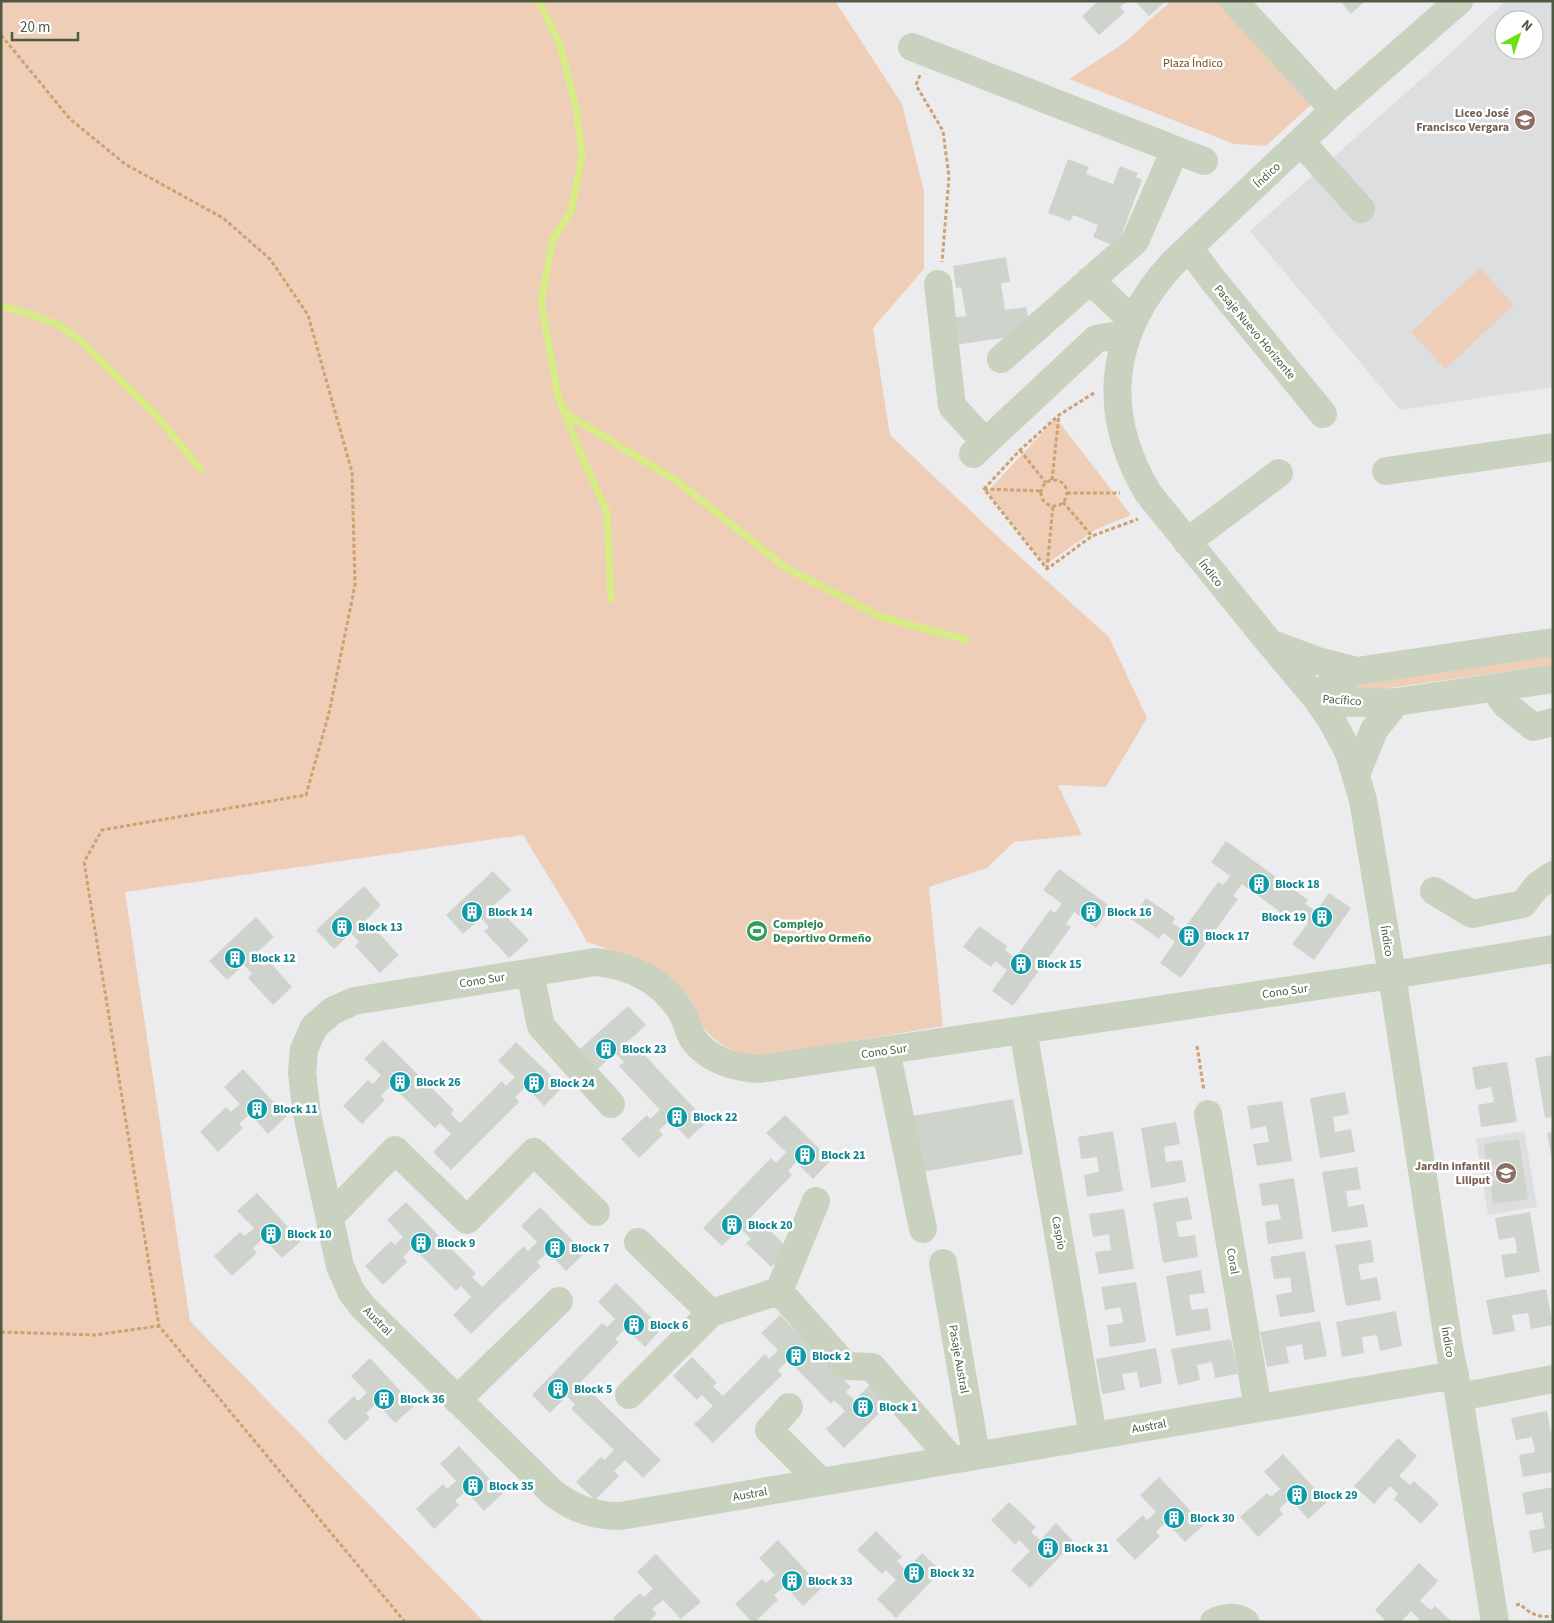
<svg xmlns="http://www.w3.org/2000/svg" width="1554" height="1623" viewBox="0 0 1554 1623" font-family="'Source Sans 3',sans-serif">
<style>
.education{fill:#dddee0;fill-rule:evenodd}
.green{fill:#efceb8}
.lines{fill:none;stroke-linecap:round;stroke-linejoin:round}
.stream{stroke:#d5ed84;stroke-width:7}
.building{fill:#ced4cb}
.path{stroke:#cda170;stroke-width:3;stroke-dasharray:4 2.5;stroke-linecap:butt}
.minor{stroke:#c9d2bf;stroke-width:28}
.labels{text-anchor:middle;stroke-width:5;stroke-linejoin:round;paint-order:stroke}
.park-label{font-size:12px;fill:#7c4a14;stroke:#fff}
.education-label{font-size:12px;font-weight:bold;fill:#785e54;stroke:#fff;text-anchor:end}
.street-label{font-size:12px;fill:#4f5a44;stroke:#fff}
.culture-label{font-size:12px;font-weight:bold;fill:#0d838f;stroke:#fff;text-anchor:start}
.leisure-label{font-size:12px;font-weight:bold;fill:#27864d;stroke:#fff;text-anchor:start}
</style>
<rect width="100%" height="100%" fill="#ececef"/>
<!-- education -->
<path class="education" d="M 1506,1 L 1553,1 L 1553,387 L 1400,410 L 1250,231 L 1443,60 ZM 1504,20 L 1534,20 L 1534,50 L 1504,50 Z
M 1524,1131 L 1537,1207 L 1488,1215 L 1476,1139 Z"/>
<!-- green -->
<path class="green" d="M 1,1 L 835,1 L 902,104 L 924,191 L 924,269 L 873,328 L 890,435 L 1009,547 L 1109,637 L 1147,718 L 1106,787 L 1058,785 L 1082,835 L 1014,842 L 987,868 L 929,887 L 943,1026 L 770,1055 C 742,1057 722,1049 703,1028 L 610,950 L 587,942 L 575,920 L 523,835 L 125,892 L 190,1321 L 484,1622 L 1,1622 Z
M 1171,1 L 1220,1 L 1313,103 L 1266,146 L 1234,144 L 1069,79 L 1124,43 Z
M 1480,268 L 1514,305 L 1445,369 L 1411,332 Z
M 1056,418 L 1131,515 L 1095,530 L 1045,565 L 987,492 Z
M 1553,655 L 1553,665 L 1339,695 L 1339,686 Z"/>
<g class="lines">
<!-- stream -->
<path class="stream" d="M 539,1 L 560,45 L 576,108 L 582,155 L 571,211 L 553,239 L 541,302 L 558,396 L 579,450 L 607,512 L 611,599
M 1,306 L 26,313 L 59,325 L 82,342 L 155,414 L 201,470
M 565,413 L 677,481 L 786,568 L 881,617 L 967,640"/>
</g>
<!-- building -->
<path class="building" d="M 1098,1 L 1127,1 L 1120,7 L 1125,12 L 1099,35 L 1082,16 Z
M 1135,1 L 1166,1 L 1149,16 Z
M 1340,1 L 1365,1 L 1351,14 Z
M 1068,159 L 1089,167 L 1086,174 L 1113,184 L 1120,166 L 1138,173 L 1136,177 L 1142,180 L 1117,247 L 1093,237 L 1098,225 L 1073,215 L 1070,221 L 1048,213 Z
M 1006,257 L 1010,282 L 1001,283 L 1005,310 L 1026,307 L 1029,323 L 1023,335 L 955,345 L 947,318 L 966,316 L 961,287 L 956,288 L 953,266 Z
M 1226,841 L 1308,900 L 1305,904 L 1316,911 L 1329,893 L 1351,908 L 1314,960 L 1292,944 L 1308,923 L 1295,914 L 1291,920 L 1242,884 L 1233,896 L 1238,899 L 1181,978 L 1160,963 L 1175,942 L 1163,933 L 1159,939 L 1131,919 L 1146,898 L 1175,918 L 1172,923 L 1183,930 L 1218,882 L 1223,885 L 1230,876 L 1211,862 Z
M 1059,869 L 1111,907 L 1096,928 L 1074,912 L 1066,924 L 1071,927 L 1013,1006 L 992,991 L 1007,970 L 995,961 L 991,967 L 963,947 L 979,926 L 1007,946 L 1005,950 L 1015,958 L 1050,910 L 1055,913 L 1062,904 L 1043,890 Z
M 493,871 L 511,890 L 491,908 L 501,919 L 505,915 L 529,940 L 509,958 L 484,931 L 489,927 L 481,918 L 463,934 L 446,915 Z
M 364,886 L 381,905 L 362,924 L 372,934 L 376,930 L 399,955 L 380,973 L 355,946 L 359,942 L 351,933 L 334,949 L 316,930 Z
M 256,917 L 274,937 L 254,955 L 264,966 L 269,961 L 292,987 L 273,1005 L 248,978 L 252,974 L 244,965 L 227,980 L 209,961 Z
M 628,1006 L 646,1025 L 626,1043 L 636,1054 L 640,1050 L 707,1122 L 688,1139 L 670,1120 L 659,1130 L 663,1135 L 639,1158 L 621,1139 L 647,1115 L 650,1119 L 660,1110 L 619,1066 L 624,1062 L 615,1053 L 598,1069 L 580,1049 Z
M 383,1040 L 454,1110 L 451,1114 L 460,1123 L 502,1081 L 506,1086 L 515,1077 L 498,1061 L 516,1042 L 563,1087 L 544,1106 L 526,1087 L 515,1097 L 519,1102 L 451,1170 L 433,1152 L 451,1134 L 440,1123 L 435,1128 L 391,1085 L 381,1096 L 385,1100 L 362,1124 L 343,1106 L 368,1080 L 373,1084 L 381,1075 L 364,1059 Z
M 1553,1055 L 1553,1117 L 1545,1118 L 1535,1058 Z
M 1507,1062 L 1517,1122 L 1481,1127 L 1478,1105 L 1494,1102 L 1491,1087 L 1476,1090 L 1472,1067 Z
M 243,1069 L 287,1116 L 268,1134 L 250,1114 L 239,1124 L 243,1128 L 218,1152 L 200,1132 L 226,1107 L 231,1112 L 240,1104 L 224,1087 Z
M 1345,1092 L 1349,1114 L 1333,1117 L 1335,1132 L 1351,1129 L 1355,1152 L 1320,1158 L 1310,1098 Z
M 1013,1099 L 1023,1154 L 916,1173 L 906,1117 Z
M 1282,1101 L 1292,1161 L 1257,1166 L 1253,1144 L 1269,1142 L 1266,1126 L 1251,1129 L 1247,1106 Z
M 785,1115 L 831,1160 L 813,1179 L 796,1162 L 788,1171 L 792,1175 L 750,1218 L 760,1227 L 763,1224 L 789,1249 L 771,1267 L 746,1243 L 751,1239 L 740,1228 L 722,1246 L 703,1228 L 771,1158 L 776,1163 L 786,1152 L 766,1133 Z
M 1176,1122 L 1180,1144 L 1164,1147 L 1166,1162 L 1182,1160 L 1186,1182 L 1151,1188 L 1141,1128 Z
M 1113,1131 L 1123,1191 L 1087,1197 L 1084,1175 L 1099,1172 L 1098,1164 L 1097,1157 L 1081,1159 L 1078,1137 Z
M 1553,1132 L 1553,1159 L 1552,1160 L 1547,1133 Z
M 1519,1139 L 1528,1199 L 1493,1204 L 1490,1182 L 1505,1180 L 1503,1164 L 1487,1167 L 1484,1144 Z
M 1357,1167 L 1361,1189 L 1346,1191 L 1348,1207 L 1364,1204 L 1368,1227 L 1332,1232 L 1322,1172 Z
M 1294,1178 L 1303,1239 L 1268,1244 L 1265,1222 L 1281,1219 L 1279,1211 L 1278,1204 L 1262,1206 L 1259,1184 Z
M 257,1193 L 301,1241 L 282,1258 L 263,1238 L 253,1248 L 257,1253 L 232,1276 L 214,1256 L 240,1232 L 245,1236 L 254,1228 L 237,1211 Z
M 1188,1197 L 1192,1219 L 1176,1222 L 1179,1237 L 1195,1235 L 1198,1257 L 1163,1263 L 1153,1203 Z
M 406,1202 L 476,1274 L 472,1277 L 482,1287 L 524,1246 L 528,1251 L 537,1242 L 521,1226 L 540,1207 L 585,1253 L 566,1271 L 548,1252 L 537,1262 L 541,1266 L 471,1334 L 453,1315 L 471,1297 L 461,1286 L 456,1291 L 413,1247 L 403,1257 L 407,1262 L 383,1285 L 365,1266 L 391,1241 L 395,1245 L 403,1237 L 387,1220 Z
M 1124,1209 L 1134,1269 L 1099,1274 L 1095,1252 L 1111,1250 L 1109,1234 L 1093,1237 L 1089,1214 Z
M 1530,1212 L 1540,1272 L 1505,1278 L 1501,1255 L 1517,1253 L 1515,1237 L 1499,1240 L 1495,1218 Z
M 1371,1240 L 1374,1262 L 1358,1265 L 1361,1280 L 1377,1277 L 1381,1300 L 1346,1306 L 1335,1245 Z
M 1305,1251 L 1315,1312 L 1280,1317 L 1276,1295 L 1292,1292 L 1291,1284 L 1290,1277 L 1274,1279 L 1270,1257 Z
M 1201,1270 L 1205,1293 L 1189,1295 L 1190,1303 L 1192,1310 L 1208,1308 L 1211,1330 L 1176,1336 L 1166,1276 Z
M 1136,1282 L 1146,1342 L 1110,1347 L 1107,1325 L 1123,1323 L 1122,1314 L 1120,1307 L 1105,1310 L 1101,1287 Z
M 616,1283 L 662,1328 L 645,1347 L 626,1328 L 615,1339 L 619,1342 L 577,1386 L 587,1396 L 591,1392 L 661,1460 L 643,1478 L 625,1460 L 614,1471 L 619,1476 L 595,1500 L 576,1482 L 601,1457 L 605,1460 L 614,1450 L 571,1409 L 575,1405 L 567,1396 L 550,1413 L 532,1395 L 602,1323 L 607,1327 L 615,1319 L 598,1302 Z
M 1546,1289 L 1553,1325 L 1531,1329 L 1528,1313 L 1512,1315 L 1515,1331 L 1493,1335 L 1486,1300 Z
M 1396,1311 L 1402,1346 L 1380,1351 L 1377,1335 L 1362,1337 L 1364,1353 L 1342,1357 L 1336,1322 Z
M 780,1315 L 851,1387 L 846,1392 L 854,1400 L 871,1384 L 890,1403 L 844,1448 L 826,1429 L 845,1411 L 834,1400 L 831,1404 L 788,1360 L 778,1370 L 782,1375 L 713,1443 L 694,1424 L 713,1406 L 702,1395 L 697,1400 L 673,1376 L 692,1357 L 717,1383 L 713,1386 L 723,1396 L 765,1354 L 769,1359 L 778,1350 L 761,1333 Z
M 1320,1321 L 1327,1356 L 1304,1360 L 1302,1344 L 1286,1347 L 1289,1363 L 1267,1367 L 1260,1332 Z
M 1231,1339 L 1238,1374 L 1215,1378 L 1212,1362 L 1197,1365 L 1200,1380 L 1178,1385 L 1171,1349 Z
M 1156,1348 L 1162,1383 L 1140,1388 L 1137,1372 L 1122,1374 L 1125,1390 L 1102,1394 L 1096,1359 Z
M 370,1358 L 414,1406 L 395,1423 L 377,1403 L 366,1413 L 370,1418 L 345,1441 L 327,1421 L 354,1396 L 358,1401 L 367,1393 L 351,1376 Z
M 1547,1411 L 1553,1443 L 1553,1472 L 1523,1477 L 1519,1455 L 1535,1452 L 1532,1437 L 1516,1440 L 1511,1418 Z
M 1398,1438 L 1417,1456 L 1399,1476 L 1410,1485 L 1414,1481 L 1439,1504 L 1421,1524 L 1394,1499 L 1398,1494 L 1390,1486 L 1374,1504 L 1354,1486 Z
M 459,1446 L 503,1493 L 484,1511 L 466,1491 L 455,1501 L 459,1505 L 434,1529 L 416,1509 L 443,1484 L 447,1489 L 456,1481 L 440,1464 Z
M 1283,1454 L 1327,1502 L 1308,1519 L 1290,1499 L 1279,1509 L 1283,1514 L 1258,1537 L 1240,1517 L 1267,1493 L 1271,1497 L 1280,1489 L 1264,1472 Z
M 1159,1477 L 1204,1525 L 1185,1542 L 1166,1522 L 1156,1532 L 1160,1536 L 1135,1560 L 1116,1540 L 1143,1515 L 1147,1520 L 1156,1512 L 1140,1495 Z
M 1553,1487 L 1553,1549 L 1533,1553 L 1529,1531 L 1545,1528 L 1543,1519 L 1542,1512 L 1526,1515 L 1522,1493 Z
M 1009,1502 L 1036,1527 L 1031,1532 L 1040,1540 L 1056,1523 L 1074,1542 L 1030,1588 L 1011,1570 L 1030,1551 L 1019,1540 L 1015,1545 L 991,1520 Z
M 876,1531 L 902,1557 L 897,1561 L 906,1570 L 922,1553 L 941,1571 L 896,1618 L 877,1599 L 896,1580 L 886,1570 L 882,1574 L 857,1550 Z
M 778,1540 L 822,1588 L 803,1606 L 785,1586 L 774,1595 L 778,1600 L 755,1622 L 752,1622 L 735,1604 L 762,1579 L 766,1583 L 775,1575 L 759,1558 Z
M 656,1554 L 701,1602 L 681,1619 L 663,1600 L 652,1609 L 657,1614 L 648,1622 L 617,1622 L 613,1618 L 640,1593 L 644,1597 L 653,1589 L 637,1572 Z
M 1419,1563 L 1438,1581 L 1420,1601 L 1431,1610 L 1435,1606 L 1452,1622 L 1417,1622 L 1419,1619 L 1411,1611 L 1401,1622 L 1387,1622 L 1375,1610 Z"/>
<g class="lines">
<!-- path -->
<path class="path" d="M 1,35 L 70,119 L 125,164 L 223,218 L 270,259 L 308,315 L 352,472 L 355,585 L 329,713 L 306,795 L 102,830 L 84,862 L 159,1326 L 405,1622
M 920,75 L 916,85 L 943,131 L 949,177 L 942,262
M 1094,393 L 1059,415 L 1020,450 L 984,489 L 1047,569 L 1092,536 L 1138,519
M 1020,450 L 1046,483
M 1052,480 L 1059,415
M1041 493a13 13 0 1 1 26 0a13 13 0 1 1-26 0Z
M 984,489 L 1041,491
M 1067,493 L 1120,493
M 1063,502 L 1092,536
M 1047,569 L 1053,505
M 1197,1046 L 1204,1091
M 1,1332 L 95,1335 L 159,1326
M 1516,1605 L 1520,1604 C 1530,1614 1539,1618 1553,1616"/>
<!-- minor -->
<path class="minor" d="M 1234,1 L 1334,110
M 1459,1 L 1334,110 L 1172,264 C 1109,333 1100,412 1148,493 L 1269,642 L 1317,699 L 1332,721 L 1349,753 L 1363,800 L 1392,975 L 1449,1347 L 1459,1397 L 1495,1622
M 912,47 L 1204,161
M 1301,142 L 1361,209
M 1189,248 L 1213,280 L 1323,414
M 1090,280 L 1133,321
M 938,284 L 952,406 L 985,442
M 1001,359 L 1135,241 L 1175,150
M 973,454 L 1096,339 L 1128,333
M 1386,471 L 1553,447
M 1187,542 L 1279,473
M 1270,643 L 1318,661 L 1357,671
M 1494,688 L 1506,705 L 1533,727 L 1553,722
M 1317,699 L 1331,684 L 1357,671 L 1553,642
M 1317,699 L 1338,703 L 1396,702 L 1553,679
M 1356,775 L 1374,730 L 1396,702
M 1434,891 L 1472,914 L 1523,904 L 1537,886 L 1553,875
M 530,973 L 541,1026 L 611,1104
M 1023,1030 L 1093,1436
M 886,1050 L 923,1229
M 1208,1114 L 1258,1408
M 816,1201 L 779,1291 L 846,1366 L 872,1367 L 952,1460
M 330,1217 L 395,1150 L 467,1220 L 534,1152 L 596,1212
M 638,1242 L 711,1313 L 779,1291
M 943,1263 L 976,1455
M 1455,1375 L 620,1516 C 594,1516 574,1509 553,1493 L 363,1307 L 352,1293 L 340,1266 L 307,1114 L 302,1073 L 304,1049 L 314,1027 L 332,1011 L 354,1001 L 595,962 C 630,965 661,980 681,1011 C 686,1019 688,1031 693,1039 C 708,1060 735,1068 760,1069 L 1392,975 L 1553,949
M 629,1395 L 711,1313
M 1459,1397 L 1553,1379
M 457,1400 L 559,1301
M 789,1407 L 769,1430 L 821,1482
M 1214,1622 C 1224,1617 1236,1616 1245,1622"/>
</g>
<!-- icons -->
<defs>
<g id="school-disc" transform="scale(1.125)"><circle r="9.5" fill="#8d6e63" stroke="#fff"/><path d="M0-5L7-2L0 1L-7-2ZM-4 1L0 2.5L4 1V4Q0 6-4 4Z" fill="#fff"/></g>
<g id="building-disc" transform="scale(1.125)"><circle r="9.5" fill="#0f9aa8" stroke="#fff"/><path d="M-4-6H4V6H1V3H-1V6H-4ZM-2.5-4.3h1.7v1.8h-1.7ZM.8-4.3h1.7v1.8H.8ZM-2.5-1h1.7V.8h-1.7ZM.8-1h1.7V.8H.8Z" fill="#fff"/></g>
<g id="stadium-disc" transform="scale(1.125)"><circle r="9.5" fill="#2e9e5b" stroke="#fff"/><path d="M0-5a6.5 5 0 1 0 0 10a6.5 5 0 1 0 0-10ZM-3.5-1.8h7v3.6h-7Z" fill="#fff"/></g>
</defs>
<g fill-rule="evenodd">
<use href="#school-disc" x="1525" y="120"/>
<use href="#building-disc" x="1259" y="884"/>
<use href="#building-disc" x="472" y="912"/>
<use href="#building-disc" x="1091" y="912"/>
<use href="#building-disc" x="1322" y="917"/>
<use href="#building-disc" x="342" y="927"/>
<use href="#stadium-disc" x="757" y="931"/>
<use href="#building-disc" x="1189" y="936"/>
<use href="#building-disc" x="235" y="958"/>
<use href="#building-disc" x="1021" y="964"/>
<use href="#building-disc" x="606" y="1049"/>
<use href="#building-disc" x="400" y="1082"/>
<use href="#building-disc" x="534" y="1083"/>
<use href="#building-disc" x="257" y="1109"/>
<use href="#building-disc" x="677" y="1117"/>
<use href="#building-disc" x="805" y="1155"/>
<use href="#school-disc" x="1506" y="1173"/>
<use href="#building-disc" x="732" y="1225"/>
<use href="#building-disc" x="271" y="1234"/>
<use href="#building-disc" x="421" y="1243"/>
<use href="#building-disc" x="555" y="1248"/>
<use href="#building-disc" x="634" y="1325"/>
<use href="#building-disc" x="796" y="1356"/>
<use href="#building-disc" x="558" y="1389"/>
<use href="#building-disc" x="384" y="1399"/>
<use href="#building-disc" x="863" y="1407"/>
<use href="#building-disc" x="473" y="1486"/>
<use href="#building-disc" x="1297" y="1495"/>
<use href="#building-disc" x="1174" y="1518"/>
<use href="#building-disc" x="1048" y="1548"/>
<use href="#building-disc" x="914" y="1573"/>
<use href="#building-disc" x="792" y="1581"/>
</g>
<g class="labels">
<!-- park labels -->
<g class="park-label">
<text x="1193" y="67">Plaza Índico</text>
</g>
<!-- education labels -->
<g class="education-label">
<text x="1509" y="117">Liceo José<tspan x="1509" dy="14">Francisco Vergara</tspan></text>
<text x="1490" y="1170">Jardin infantil<tspan x="1490" dy="14">Liliput</tspan></text>
</g>
<!-- street labels -->
<g class="street-label">
<text transform="translate(1267 175) rotate(-43)" y="4">Índico</text>
<text transform="translate(1255 332) rotate(50)" y="4">Pasaje Nuevo Horizonte</text>
<text transform="translate(1211 573) rotate(51)" y="4">Índico</text>
<text transform="translate(1342 700) rotate(4)" y="4">Pacífico</text>
<text transform="translate(1387 941) rotate(81)" y="4">Índico</text>
<text transform="translate(482 980) rotate(-9)" y="4">Cono Sur</text>
<text transform="translate(1285 991) rotate(-8)" y="4">Cono Sur</text>
<text transform="translate(884 1051) rotate(-8)" y="4">Cono Sur</text>
<text transform="translate(1059 1233) rotate(80)" y="4">Caspio</text>
<text transform="translate(1233 1261) rotate(80)" y="4">Coral</text>
<text transform="translate(378 1321) rotate(45)" y="4">Austral</text>
<text transform="translate(1448 1342) rotate(80)" y="4">Índico</text>
<text transform="translate(959 1359) rotate(80)" y="4">Pasaje Austral</text>
<text transform="translate(1149 1426) rotate(-10)" y="4">Austral</text>
<text transform="translate(750 1494) rotate(-10)" y="4">Austral</text>
</g>
<!-- culture labels -->
<g class="culture-label">
<text x="1275" y="888">Block 18</text>
<text x="488" y="916">Block 14</text>
<text x="1107" y="916">Block 16</text>
<text x="1306" y="921" text-anchor="end">Block 19</text>
<text x="358" y="931">Block 13</text>
<text x="1205" y="940">Block 17</text>
<text x="251" y="962">Block 12</text>
<text x="1037" y="968">Block 15</text>
<text x="622" y="1053">Block 23</text>
<text x="416" y="1086">Block 26</text>
<text x="550" y="1087">Block 24</text>
<text x="273" y="1113">Block 11</text>
<text x="693" y="1121">Block 22</text>
<text x="821" y="1159">Block 21</text>
<text x="748" y="1229">Block 20</text>
<text x="287" y="1238">Block 10</text>
<text x="437" y="1247">Block 9</text>
<text x="571" y="1252">Block 7</text>
<text x="650" y="1329">Block 6</text>
<text x="812" y="1360">Block 2</text>
<text x="574" y="1393">Block 5</text>
<text x="400" y="1403">Block 36</text>
<text x="879" y="1411">Block 1</text>
<text x="489" y="1490">Block 35</text>
<text x="1313" y="1499">Block 29</text>
<text x="1190" y="1522">Block 30</text>
<text x="1064" y="1552">Block 31</text>
<text x="930" y="1577">Block 32</text>
<text x="808" y="1585">Block 33</text>
</g>
<!-- leisure labels -->
<g class="leisure-label">
<text x="773" y="928">Complejo<tspan x="773" dy="14">Deportivo Ormeño</tspan></text>
</g>
</g>
<!-- border -->
<rect width="1554" height="1623" fill="none" stroke="#4f5a44" stroke-width="5"/>
<!-- north arrow -->
<g transform="translate(1519 35) rotate(40)"><circle r="24" fill="#ffffff" stroke="#b9bdb4"/>
<path d="M0-4L9 19L0 12L-9 19Z" fill="#6ae015"/>
<text y="-8" font-size="14" font-weight="bold" text-anchor="middle" fill="#4f5a44">N</text>
</g>
<!-- scale -->
<path d="M12 32v8h66v-8" fill="none" stroke="#4f5a44" stroke-width="2.5"/>
<text x="20" y="32" font-size="15" fill="#4f5a44" stroke="#ffffff" stroke-width="4" paint-order="stroke">20 m</text>
</svg>
